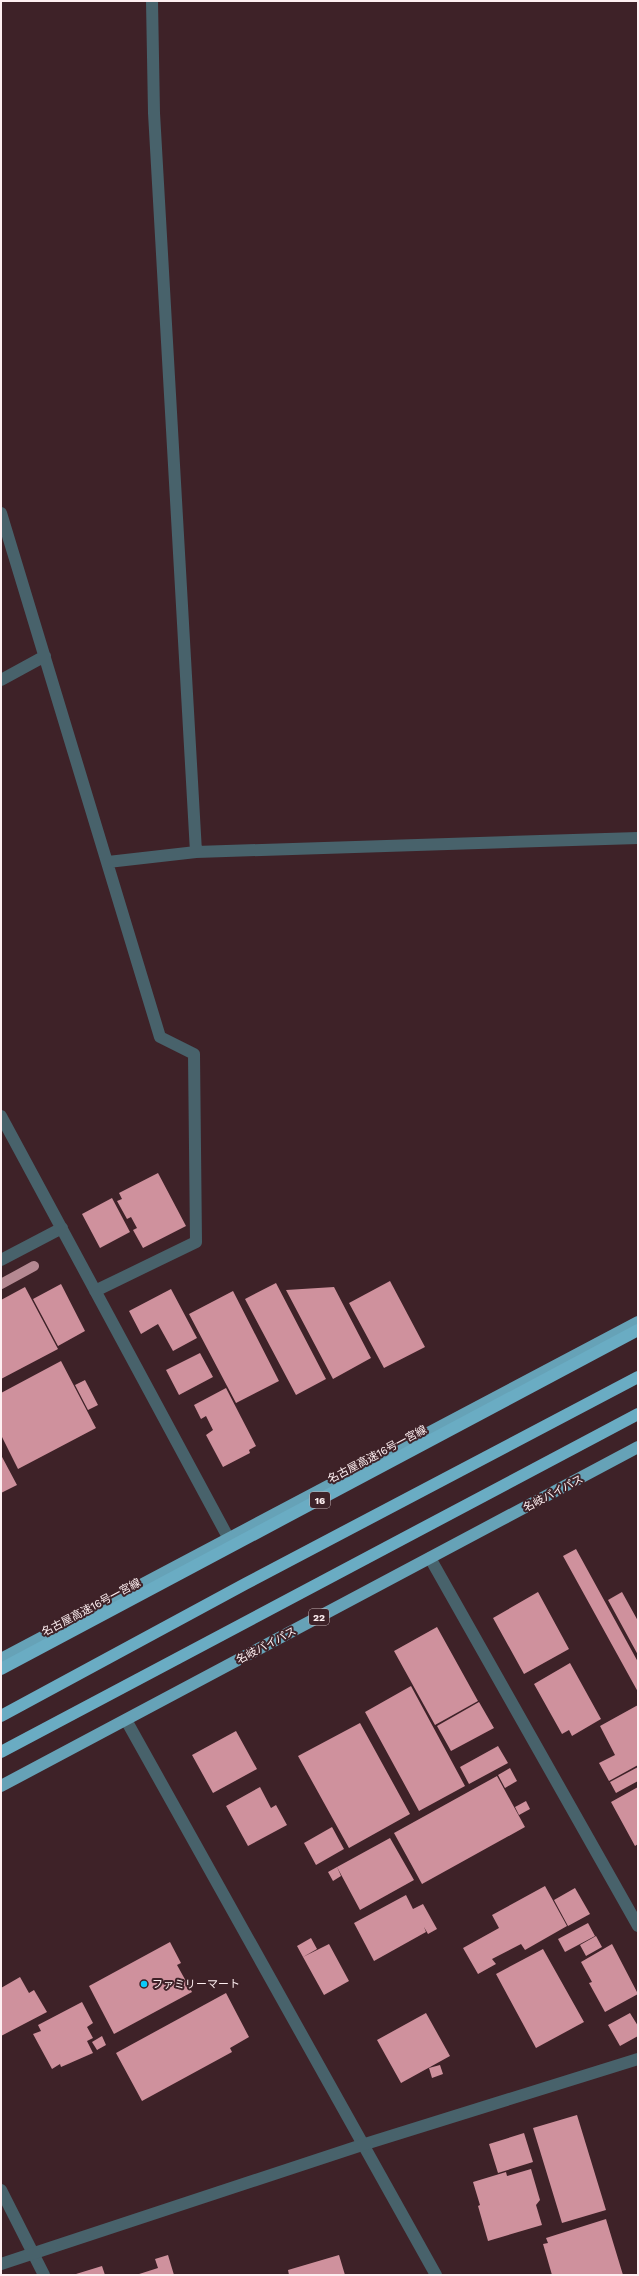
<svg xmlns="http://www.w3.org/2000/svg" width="639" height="2276" viewBox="0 0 639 2276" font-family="'Work Sans','Noto Sans JP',sans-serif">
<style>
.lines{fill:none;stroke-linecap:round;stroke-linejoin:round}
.stream{stroke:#b58992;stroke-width:10}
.building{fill:#cf919d}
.minor{stroke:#48626b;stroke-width:12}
.tertiary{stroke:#48626b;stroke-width:12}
.trunk{stroke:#66a2b7;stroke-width:12}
.motorway{stroke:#6aacc3;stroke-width:12}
.poi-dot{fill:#0acafa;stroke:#3e2228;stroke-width:1.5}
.labels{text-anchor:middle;stroke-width:4;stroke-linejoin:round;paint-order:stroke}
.shield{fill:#3e2228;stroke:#c4b2b5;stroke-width:1}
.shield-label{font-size:10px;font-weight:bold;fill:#feeff1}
.street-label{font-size:11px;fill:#feeff1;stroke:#3e2228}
.poi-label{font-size:11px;fill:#feeff1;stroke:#3e2228;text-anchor:start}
</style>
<rect width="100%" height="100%" fill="#3e2228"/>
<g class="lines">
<!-- stream -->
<path class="stream" d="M 1,1284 L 34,1266"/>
</g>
<!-- building -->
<path class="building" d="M 158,1173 L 186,1226 L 143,1248 L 133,1230 L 137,1228 L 131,1217 L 127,1219 L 117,1201 L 122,1199 L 119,1193 Z
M 112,1198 L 130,1232 L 100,1248 L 82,1214 Z
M 390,1281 L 425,1347 L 384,1368 L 349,1303 Z
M 276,1283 L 326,1379 L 296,1395 L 245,1299 Z
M 61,1284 L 85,1331 L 58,1346 L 33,1299 Z
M 25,1287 L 58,1349 L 1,1379 L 1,1300 Z
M 334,1287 L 371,1358 L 333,1379 L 286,1290 Z
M 171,1289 L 197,1338 L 173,1351 L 158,1324 L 141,1334 L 129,1311 Z
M 233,1291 L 279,1381 L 236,1403 L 189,1314 Z
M 200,1353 L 213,1377 L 179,1395 L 166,1370 Z
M 61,1361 L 96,1428 L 18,1469 L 1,1435 L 1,1393 Z
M 85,1380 L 98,1405 L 88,1410 L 75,1385 Z
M 226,1388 L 256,1446 L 249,1450 L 250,1453 L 223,1467 L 206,1435 L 213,1430 L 206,1416 L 201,1419 L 194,1405 Z
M 1,1455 L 17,1485 L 1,1493 Z
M 576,1549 L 638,1662 L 638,1692 L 563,1556 Z
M 538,1592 L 569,1649 L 524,1674 L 493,1618 Z
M 622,1592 L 638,1621 L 638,1655 L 608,1600 Z
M 437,1627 L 478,1701 L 435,1725 L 394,1651 Z
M 570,1663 L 601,1719 L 572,1736 L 569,1730 L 562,1734 L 534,1684 Z
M 411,1686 L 465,1786 L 419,1811 L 365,1712 Z
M 479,1702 L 494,1728 L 451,1751 L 437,1726 Z
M 638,1705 L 638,1765 L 609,1781 L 599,1763 L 615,1755 L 600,1726 Z
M 360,1723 L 410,1814 L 349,1848 L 298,1756 Z
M 236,1731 L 257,1769 L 213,1793 L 192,1755 Z
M 498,1746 L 508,1763 L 469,1784 L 460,1767 Z
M 638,1767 L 638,1781 L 616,1793 L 610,1782 Z
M 510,1768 L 517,1781 L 505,1788 L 498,1775 Z
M 497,1776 L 525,1827 L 422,1884 L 394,1833 Z
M 260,1787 L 271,1808 L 276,1805 L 287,1825 L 248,1846 L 226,1806 Z
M 638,1787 L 638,1844 L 635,1846 L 611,1802 Z
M 526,1801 L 530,1809 L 519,1815 L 515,1807 Z
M 332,1827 L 344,1849 L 316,1865 L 304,1843 Z
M 390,1838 L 414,1880 L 360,1910 L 337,1867 Z
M 337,1867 L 341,1876 L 333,1881 L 328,1872 Z
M 545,1886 L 567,1926 L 525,1950 L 521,1944 L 492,1959 L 496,1964 L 478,1974 L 463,1948 L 499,1928 L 492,1915 Z
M 575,1888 L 590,1914 L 568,1926 L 554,1900 Z
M 406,1895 L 413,1909 L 423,1904 L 437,1929 L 428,1934 L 424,1927 L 426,1932 L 374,1961 L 354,1923 Z
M 588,1923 L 595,1936 L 565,1952 L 558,1939 Z
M 596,1936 L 602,1947 L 586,1956 L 580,1945 Z
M 311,1938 L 317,1949 L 303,1957 L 297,1946 Z
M 170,1942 L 181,1963 L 177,1965 L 192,1992 L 114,2034 L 89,1986 Z
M 329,1944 L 349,1981 L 324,1995 L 303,1957 Z
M 612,1944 L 638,1994 L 605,2012 L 589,1983 L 592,1982 L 581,1962 Z
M 543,1949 L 584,2022 L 536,2048 L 496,1974 Z
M 20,1977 L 29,1993 L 34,1990 L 47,2012 L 1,2036 L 1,1988 Z
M 226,1993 L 249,2037 L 230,2048 L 232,2052 L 142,2101 L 116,2053 Z
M 82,2002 L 93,2023 L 87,2027 L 93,2038 L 87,2041 L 93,2053 L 61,2067 L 60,2064 L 52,2069 L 33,2034 L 41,2031 L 38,2025 Z
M 426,2013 L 450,2056 L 401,2083 L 377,2040 Z
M 630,2013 L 638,2026 L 638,2036 L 620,2046 L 608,2025 Z
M 102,2036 L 106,2045 L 97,2050 L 92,2042 Z
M 440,2065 L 443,2074 L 432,2078 L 429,2068 Z
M 577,2115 L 606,2210 L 562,2223 L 533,2128 Z
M 524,2133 L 533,2162 L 498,2173 L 489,2144 Z
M 531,2169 L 540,2200 L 536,2205 L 542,2225 L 488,2241 L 478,2206 L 480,2205 L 473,2182 L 506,2172 L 507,2176 Z
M 606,2219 L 623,2275 L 552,2275 L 543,2244 L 548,2243 L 546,2238 Z
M 168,2255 L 174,2275 L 136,2275 L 158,2268 L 155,2259 Z
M 339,2255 L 345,2275 L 289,2275 L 288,2270 Z
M 102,2266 L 105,2275 L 76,2275 L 76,2274 Z"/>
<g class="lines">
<!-- minor -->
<path class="minor" d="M 152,1 L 154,113 L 196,852
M 1,513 L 160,1037 L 194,1054 L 196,1242 L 95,1291
M 1,680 L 45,656
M 108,862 L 196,852 L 638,838
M 1,1116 L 229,1539
M 1,1260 L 62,1228
M 430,1558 L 638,1926
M 126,1720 L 436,2275
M 1,2190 L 44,2275"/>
<!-- tertiary -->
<path class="tertiary" d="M 1,2264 L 362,2145 L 638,2059"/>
<!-- trunk -->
<path class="trunk" d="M 1,1659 L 638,1322
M 1,1786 L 638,1447"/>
<!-- motorway -->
<path class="motorway" d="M 1,1669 L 638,1330
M 1,1716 L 245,1584 L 638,1377
M 1,1752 L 638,1414"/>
</g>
<!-- markers -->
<circle class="poi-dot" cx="144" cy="1984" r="4"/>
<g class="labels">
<!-- shield labels -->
<g class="shield">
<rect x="310" y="1492" width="20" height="16" rx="3"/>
<rect x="309" y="1609" width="20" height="16" rx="3"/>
</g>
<g class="shield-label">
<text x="320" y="1504">16</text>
<text x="319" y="1621">22</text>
</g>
<!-- street labels -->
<g class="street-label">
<text transform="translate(377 1454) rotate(-28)" y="4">名古屋高速16号一宮線</text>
<text transform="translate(553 1493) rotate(-28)" y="4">名岐バイパス</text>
<text transform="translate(91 1607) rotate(-28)" y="4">名古屋高速16号一宮線</text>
<text transform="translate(266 1645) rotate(-28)" y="4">名岐バイパス</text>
</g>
<!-- poi labels -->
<g class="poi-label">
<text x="152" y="1988">ファミリーマート</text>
</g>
</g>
<!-- border -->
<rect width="639" height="2276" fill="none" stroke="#feeff1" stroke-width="4"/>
</svg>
